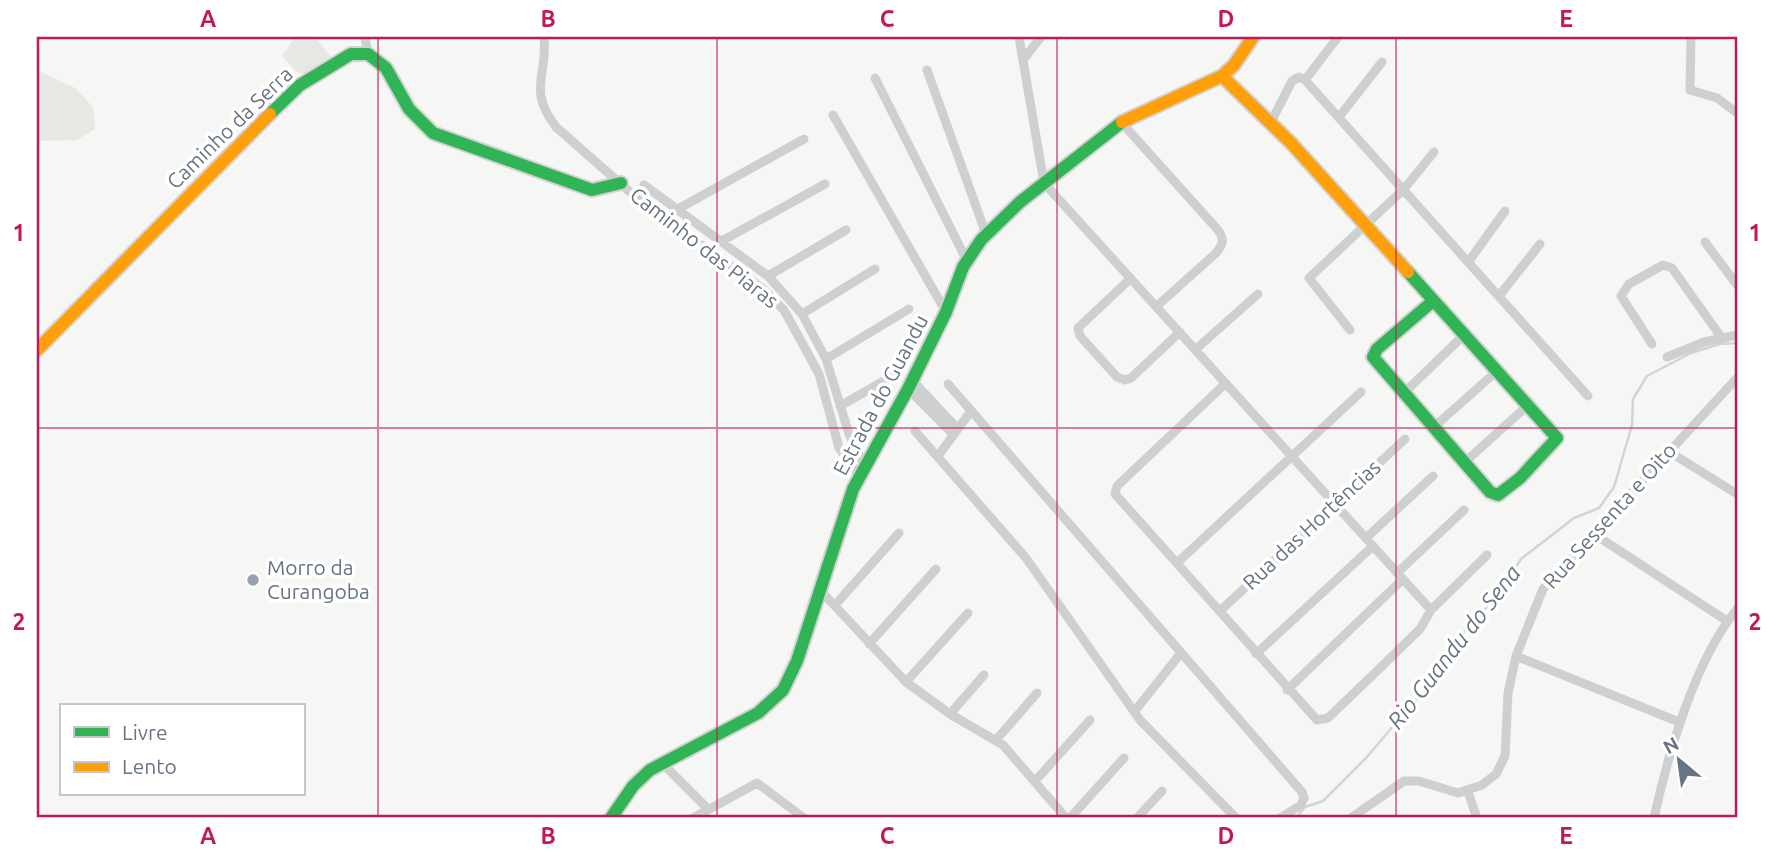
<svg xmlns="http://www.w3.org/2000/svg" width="1774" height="855" viewBox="0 0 1774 855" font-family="Ubuntu,sans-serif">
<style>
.green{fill:#e6e9e3}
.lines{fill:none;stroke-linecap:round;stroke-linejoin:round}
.stream{stroke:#ced4d8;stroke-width:2.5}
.fast-casing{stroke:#d2d2d3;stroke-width:16}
.slow-casing{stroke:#d2d2d3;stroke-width:16}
.street{stroke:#cecfd0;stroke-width:9}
.fast{stroke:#30b455;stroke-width:12}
.slow{stroke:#ff9f0a;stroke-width:12}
.grid{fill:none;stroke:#c2185b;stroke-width:2;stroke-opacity:0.55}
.poi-dot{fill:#99a2ac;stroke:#fff;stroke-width:2.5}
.labels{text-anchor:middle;stroke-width:7;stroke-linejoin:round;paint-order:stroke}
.street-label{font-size:21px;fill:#677484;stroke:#fff}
.poi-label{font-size:21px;fill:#677484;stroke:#fff;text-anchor:start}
.water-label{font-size:23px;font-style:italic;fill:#637580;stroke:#fff}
.neatline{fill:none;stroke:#c2185b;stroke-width:2.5}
.grid-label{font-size:23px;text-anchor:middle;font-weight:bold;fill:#c2185b}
</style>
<rect width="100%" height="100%" fill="#f6f6f5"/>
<!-- green -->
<path class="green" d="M 292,37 L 315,37 L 332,58 L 309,75 L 297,72 L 282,56 L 293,40 Z
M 37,70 L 75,88 L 93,107 L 95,129 L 77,140 L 37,141 Z"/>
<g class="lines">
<!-- stream -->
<path class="stream" d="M 1296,818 L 1305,807 L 1323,801 L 1366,758 L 1442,669 L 1460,636 L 1494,600 L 1521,559 L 1574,518 L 1599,508 L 1614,487 L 1632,425 L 1633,399 L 1647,376 L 1691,353 L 1720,344 L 1737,343"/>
<!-- fast casing -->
<g class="fast-casing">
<path id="fast" d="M 270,114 L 300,85 L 351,54 L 368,54 L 386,68 L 409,109 L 433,133 L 592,190 L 621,183
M 1408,272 L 1557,438 L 1520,478 L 1498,495 L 1490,492 L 1373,357 L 1377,349 L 1433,301
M 611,818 L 633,786 L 650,770 L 758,713 L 783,690 L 797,661 L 853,489 L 908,389 L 946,312 L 963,267 L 981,240 L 1020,202 L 1122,122"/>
</g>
<!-- slow casing -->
<g class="slow-casing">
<path id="slow" d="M 1222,76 L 1291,143 L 1408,272
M 1122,122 L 1222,76 L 1234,65 L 1253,37
M 37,350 L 270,114"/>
</g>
<!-- street -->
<path class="street" d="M 365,37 L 368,54
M 544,37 C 548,77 527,89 556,127 L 647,207 L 762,288 L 784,310 L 819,374 L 839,448 L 860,476
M 1019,37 L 1044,183 L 1431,610
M 1691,37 L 1690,90 L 1717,98 L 1737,113
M 1023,60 L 1041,37
M 927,70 L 986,234
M 875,78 L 967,261
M 1305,80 L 1338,37
M 833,115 L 946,312
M 1339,117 L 1382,62
M 1121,122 L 1218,230 C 1225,240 1223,245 1215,254 L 1157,306
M 1270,124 L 1292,81 L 1299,77 L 1305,80 L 1588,396
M 644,185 L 768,276 L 802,314 L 826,359 L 849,434 L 865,467
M 678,209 L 804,139
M 720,242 L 825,184
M 1705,242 L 1737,285
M 1469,261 L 1505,211
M 768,276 L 846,230
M 1131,278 L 1078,328 L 1080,336 L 1117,377 L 1125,380 L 1131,378 L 1180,332
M 1499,296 L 1540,244
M 802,314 L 875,269
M 1350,330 L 1309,278 L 1404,189 L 1434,152
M 1652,344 L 1621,296 L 1629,284 L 1663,265 L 1672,268 L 1721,337
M 1196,349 L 1258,294
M 1667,357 L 1704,342 L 1737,335
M 826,359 L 909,309
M 913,381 L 957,428
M 1226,383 L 1117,486 L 1115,494 L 1317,720 L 1328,718 L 1378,670 L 1420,629 L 1431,610 L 1487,555
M 948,384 L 1302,792 L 1304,798 L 1301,805 L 1280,818
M 908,389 L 953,434
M 1405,392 L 1464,335
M 840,406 L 898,373
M 1435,426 L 1497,371
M 915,431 L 1026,558 L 1140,720 L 1236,818
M 1668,451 L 1737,494
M 938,456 L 971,411
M 1465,462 L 1528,405
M 1594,534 L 1727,621
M 1366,538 L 1433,476
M 1177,563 L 1361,392
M 1397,573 L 1464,510
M 820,590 L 906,682 L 950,714 L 1003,745 L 1066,818
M 836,604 L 899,533
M 1220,611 L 1405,439
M 869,644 L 936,569
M 1256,654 L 1373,546
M 1516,656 L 1679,722
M 906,682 L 968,613
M 1287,690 L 1403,579
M 1134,712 L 1181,653
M 950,714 L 984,675
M 996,740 L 1037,693
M 662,763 L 707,808
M 1036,780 L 1090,720
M 1468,792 L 1477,818
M 693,818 L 757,783 L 804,818
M 1070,818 L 1124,758
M 1137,818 L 1162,791
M 1351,818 L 1404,781 L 1419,781 L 1458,793 L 1482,785 L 1496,774 L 1505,756 L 1508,693 L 1516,656 L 1543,589 L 1737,378
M 1654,818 C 1668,754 1695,660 1737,609"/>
<!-- fast -->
<use href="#fast" class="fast"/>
<!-- slow -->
<use href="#slow" class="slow"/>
</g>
<!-- grid -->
<path class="grid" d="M 378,37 L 378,818M 717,37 L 717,818M 1057,37 L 1057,818M 1396,37 L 1396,818M 37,428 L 1737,428"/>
<!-- markers -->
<circle class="poi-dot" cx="253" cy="580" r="7"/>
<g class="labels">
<!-- street labels -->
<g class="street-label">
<text transform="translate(230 128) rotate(-44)" y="7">Caminho da Serra</text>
<text transform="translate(704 248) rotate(38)" y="7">Caminho das Piaras</text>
<text transform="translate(881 395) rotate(-62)" y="7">Estrada do Guandu</text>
<text transform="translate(1610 516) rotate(-48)" y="7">Rua Sessenta e Oito</text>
<text transform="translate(1312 525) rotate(-43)" y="7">Rua das Hortências</text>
</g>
<!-- poi labels -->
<g class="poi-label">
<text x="267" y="575">Morro da<tspan x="267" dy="24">Curangoba</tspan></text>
</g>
<!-- water labels -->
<g class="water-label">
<text transform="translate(1454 647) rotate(-52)" y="8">Rio Guandu do Sena</text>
</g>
</g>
<!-- border -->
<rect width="1774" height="855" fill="none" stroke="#ffffff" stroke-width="77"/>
<!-- legend -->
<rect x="60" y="704" width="245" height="91" fill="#ffffff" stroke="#c2c7ce" stroke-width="2"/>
<rect x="74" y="727" width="35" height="10" fill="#30b455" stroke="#c2c7ce" stroke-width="2"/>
<text x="122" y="740" font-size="21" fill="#677484">Livre</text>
<rect x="74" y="762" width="35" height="10" fill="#ff9f0a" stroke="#c2c7ce" stroke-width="2"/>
<text x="122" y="774" font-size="21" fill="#677484">Lento</text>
<!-- north arrow -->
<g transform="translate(1679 760) rotate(331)" stroke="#ffffff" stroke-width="5" paint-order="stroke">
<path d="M0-5L12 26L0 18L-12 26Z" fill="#677484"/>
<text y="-10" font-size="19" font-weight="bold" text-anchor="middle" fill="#677484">N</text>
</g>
<rect x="38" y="38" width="1698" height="778" class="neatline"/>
<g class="grid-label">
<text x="208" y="27">A</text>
<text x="548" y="27">B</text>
<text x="887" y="27">C</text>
<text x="1226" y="27">D</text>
<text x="1566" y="27">E</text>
<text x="19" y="241">1</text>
<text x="1755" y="241">1</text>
<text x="19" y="630">2</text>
<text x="1755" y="630">2</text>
<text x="208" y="844">A</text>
<text x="548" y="844">B</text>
<text x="887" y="844">C</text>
<text x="1226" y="844">D</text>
<text x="1566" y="844">E</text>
</g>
</svg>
